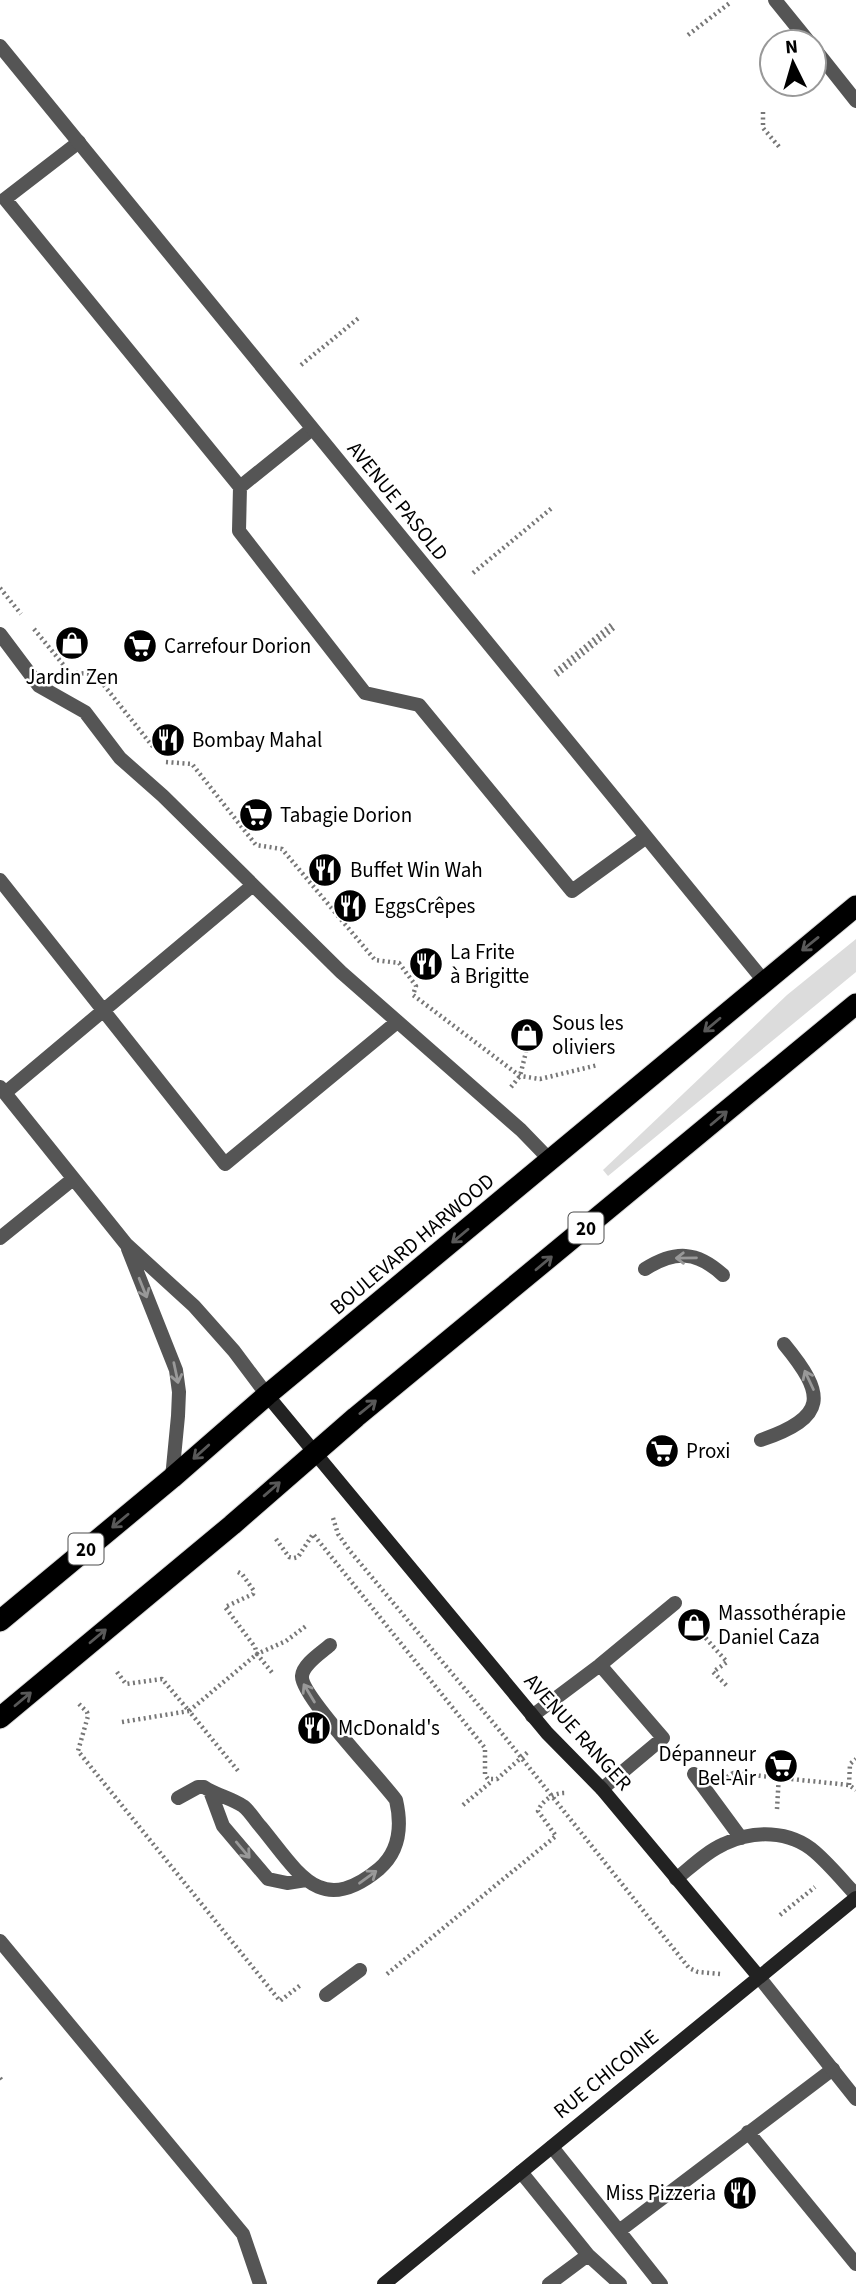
<svg xmlns="http://www.w3.org/2000/svg" width="856" height="2284" viewBox="0 0 856 2284" font-family="'Source Sans 3',sans-serif">
<style>
.green{fill:#dcdcdc}
.lines{fill:none;stroke-linecap:round;stroke-linejoin:round}
.highway-casing{stroke:#dbdbdb;stroke-width:23}
.path{stroke:#777;stroke-width:4.5;stroke-dasharray:2 3.5;stroke-linecap:butt}
.lane{stroke:#555;stroke-width:14}
.street{stroke:#555;stroke-width:14}
.secondary{stroke:#222;stroke-width:14}
.highway{stroke:#000;stroke-width:21}
.oneway{stroke:#595959}
.oneway2{stroke:#999}
.labels{text-anchor:middle;stroke-width:5;stroke-linejoin:round;paint-order:stroke}
.shield{fill:#fff;stroke:#4c4c4c;stroke-width:2}
.shield-label{font-size:19px;font-weight:bold;fill:#000}
.street-label{font-size:21px;fill:#000;stroke:#fff}
.poi-label{font-size:21px;fill:#000;stroke:#fff;text-anchor:start}
</style>
<rect width="100%" height="100%" fill="#fff"/>
<!-- green -->
<path class="green" d="M 856,939 L 856,972 L 608,1176 L 603,1170 L 787,995 Z"/>
<g class="lines">
<!-- highway casing -->
<g class="highway-casing">
<path id="highway" d="M 0,1621 L 172,1478 L 267,1395 L 856,906
M 0,1718 L 232,1525 L 356,1417 L 856,1004"/>
</g>
<!-- path -->
<path class="path" d="M 688,35 L 731,2
M 763,112 L 763,128 L 781,149
M 301,365 L 360,317
M 473,573 L 552,508
M 0,588 L 21,614
M 34,629 L 66,668
M 555,672 L 612,624
M 76,673 L 95,674 L 154,748
M 557,675 L 615,627
M 166,762 L 192,764 L 256,845 L 282,849 L 375,960 L 399,963 L 416,986 L 413,995 L 520,1076 L 540,1079 L 598,1065
M 511,1087 L 520,1076 L 526,1052
M 333,1518 L 338,1534 L 350,1551 L 500,1731 L 689,1968 L 698,1972 L 720,1974
M 276,1539 L 289,1557 L 294,1558 L 298,1557 L 313,1534 L 485,1748 L 485,1775 L 488,1779 L 497,1779 L 529,1751
M 238,1572 L 242,1574 L 254,1591 L 253,1594 L 225,1607 L 255,1647 L 257,1654 L 286,1641 L 306,1626
M 702,1634 L 727,1662 L 713,1672 L 727,1686
M 117,1672 L 126,1684 L 162,1679 L 189,1711 L 257,1654 L 274,1675
M 79,1704 L 87,1712 L 88,1716 L 78,1751 L 280,2001 L 302,1984
M 122,1722 L 189,1711 L 239,1772
M 727,1777 L 733,1773 L 849,1785 L 856,1790
M 849,1785 L 850,1764 L 856,1759
M 463,1805 L 492,1781
M 777,1809 L 779,1774
M 780,1915 L 815,1887
M 387,1974 L 556,1836 L 538,1811 C 542,1800 555,1792 567,1793
M 0,2078 L 2,2081"/>
<!-- lane -->
<path class="lane" d="M 79,142 L 5,199 L 240,487 L 312,429
M 240,487 L 239,531 L 365,693 L 419,705 L 572,891 L 645,838
M 0,634 L 39,686 L 85,712 L 120,758 L 163,796 L 341,972 L 521,1130 L 551,1161
M 0,880 L 225,1164 L 397,1022
M 0,1087 L 126,1244 L 194,1306 L 234,1351 L 267,1395
M 5,1093 L 253,885
M 0,1238 L 73,1179
M 128,1249 L 176,1370 L 179,1392 L 178,1416 L 172,1478
M 645,1269 C 675,1250 697,1251 723,1275
M 761,1440 C 828,1417 826,1395 784,1344
M 600,1665 L 675,1603
M 532,1716 L 600,1665 L 663,1738 L 602,1789
M 694,1774 L 741,1838
M 210,1791 L 223,1826 L 268,1879 L 287,1883 L 306,1880
M 178,1798 L 198,1787 L 204,1787 C 216,1795 231,1798 243,1806 C 250,1811 255,1821 261,1827 C 298,1872 320,1918 379,1869 C 400,1851 402,1826 396,1800 C 380,1778 300,1695 302,1676 C 303,1664 321,1653 330,1645
M 676,1879 C 691,1867 706,1852 724,1844 C 753,1830 790,1830 815,1852 C 830,1865 843,1881 856,1895
M 0,1941 L 243,2234 L 260,2284
M 326,1995 L 360,1970
M 748,2132 L 856,2264
M 552,2147 L 619,2231 L 833,2069
M 521,2172 L 588,2255 L 549,2284
M 619,2231 L 661,2284
M 588,2255 L 620,2284"/>
<!-- street -->
<path class="street" d="M 775,0 L 809,42
M 0,46 L 764,981
M 814,48 L 856,101
M 759,1977 L 856,2099"/>
<!-- secondary -->
<path class="secondary" d="M 267,1395 L 547,1733 L 602,1789 L 759,1977
M 384,2284 L 856,1898"/>
<!-- highway -->
<use href="#highway" class="highway"/>
</g>
<!-- one-way arrows -->
<defs><path id="oneway-shaft" d="M-6 0H5M1.5-3L5.5 0L1.5 3" fill="none" stroke-width="1.6" stroke-linecap="round" stroke-linejoin="round" transform="scale(1.75)"/></defs>
<g class="oneway">
<use href="#oneway-shaft" transform="translate(810 944) rotate(141)"/>
<use href="#oneway-shaft" transform="translate(712 1025) rotate(140)"/>
<use href="#oneway-shaft" transform="translate(719 1118) rotate(-40)"/>
<use href="#oneway-shaft" transform="translate(460 1236) rotate(140)"/>
<use href="#oneway-shaft" transform="translate(544 1263) rotate(-40)"/>
<use href="#oneway-shaft" transform="translate(368 1407) rotate(-39)"/>
<use href="#oneway-shaft" transform="translate(201 1452) rotate(138)"/>
<use href="#oneway-shaft" transform="translate(272 1489) rotate(-41)"/>
<use href="#oneway-shaft" transform="translate(120 1521) rotate(140)"/>
<use href="#oneway-shaft" transform="translate(98 1636) rotate(-40)"/>
<use href="#oneway-shaft" transform="translate(23 1699) rotate(-40)"/>
</g>
<g class="oneway2">
<use href="#oneway-shaft" transform="translate(686 1258) rotate(179)"/>
<use href="#oneway-shaft" transform="translate(143 1288) rotate(68)"/>
<use href="#oneway-shaft" transform="translate(176 1373) rotate(78)"/>
<use href="#oneway-shaft" transform="translate(809 1380) rotate(-115)"/>
<use href="#oneway-shaft" transform="translate(309 1693) rotate(-121)"/>
<use href="#oneway-shaft" transform="translate(243 1850) rotate(50)"/>
<use href="#oneway-shaft" transform="translate(368 1877) rotate(-36)"/>
</g>
<!-- icons -->
<defs>
<g id="shop-disc" transform="scale(1.75)"><circle r="9.5" fill="#000" stroke="#fff"/><path d="M-5-2.5h2.3a2.7 3.5 0 0 1 5.4 0H5L5.5 6h-11ZM-1.5-2.5h3a1.5 2.3 0 0 0-3 0Z" fill="#fff"/></g>
<g id="supermarket-disc" transform="scale(1.75)"><circle r="9.5" fill="#000" stroke="#fff"/><path d="M-6-5.5h2.5l.6 2H6L4.5 2H-2.5L-4.4-4H-6ZM-1.5 3.2a1.3 1.3 0 1 0 .1 0ZM3 3.2a1.3 1.3 0 1 0 .1 0Z" fill="#fff"/></g>
<g id="restaurant-disc" transform="scale(1.75)"><circle r="9.5" fill="#000" stroke="#fff"/><path d="M-5-6h1v4h1v-4h1v4h1v-4h1v5L-1.5 .5V6h-2V.5L-5-1ZM5-6V6H3V1.5H1.5Q1.5-4 5-6Z" fill="#fff"/></g>
</defs>
<g fill-rule="evenodd">
<use href="#shop-disc" x="72" y="643"/>
<use href="#supermarket-disc" x="140" y="646"/>
<use href="#restaurant-disc" x="168" y="740"/>
<use href="#supermarket-disc" x="256" y="815"/>
<use href="#restaurant-disc" x="325" y="870"/>
<use href="#restaurant-disc" x="350" y="906"/>
<use href="#restaurant-disc" x="426" y="964"/>
<use href="#shop-disc" x="527" y="1035"/>
<use href="#supermarket-disc" x="662" y="1451"/>
<use href="#shop-disc" x="694" y="1625"/>
<use href="#restaurant-disc" x="314" y="1728"/>
<use href="#supermarket-disc" x="781" y="1766"/>
<use href="#restaurant-disc" x="740" y="2193"/>
</g>
<g class="labels">
<!-- shield labels -->
<g class="shield">
<rect x="568.5" y="1212.5" width="35" height="31" rx="5"/>
<rect x="68.5" y="1533.5" width="35" height="31" rx="5"/>
</g>
<g class="shield-label">
<text x="586" y="1235">20</text>
<text x="86" y="1556">20</text>
</g>
<!-- street labels -->
<g class="street-label">
<text transform="translate(398 501) rotate(51)" y="7">AVENUE PASOLD</text>
<text transform="translate(412 1244) rotate(-40)" y="7">BOULEVARD HARWOOD</text>
<text transform="translate(578 1732) rotate(48)" y="7">AVENUE RANGER</text>
<text transform="translate(606 2074) rotate(-39)" y="7">RUE CHICOINE</text>
</g>
<!-- poi labels -->
<g class="poi-label">
<text x="164" y="653">Carrefour Dorion</text>
<text x="72" y="684" text-anchor="middle">Jardin Zen</text>
<text x="192" y="747">Bombay Mahal</text>
<text x="280" y="822">Tabagie Dorion</text>
<text x="350" y="877">Buffet Win Wah</text>
<text x="374" y="913">EggsCrêpes</text>
<text x="450" y="959">La Frite<tspan x="450" dy="24">à Brigitte</tspan></text>
<text x="552" y="1030">Sous les<tspan x="552" dy="24">oliviers</tspan></text>
<text x="686" y="1458">Proxi</text>
<text x="718" y="1620">Massothérapie<tspan x="718" dy="24">Daniel Caza</tspan></text>
<text x="338" y="1735">McDonald's</text>
<text x="756" y="1761" text-anchor="end">Dépanneur<tspan x="756" dy="24">Bel-Air</tspan></text>
<text x="716" y="2200" text-anchor="end">Miss Pizzeria</text>
</g>
</g>
<!-- north arrow -->
<g transform="translate(793 63) rotate(355)"><circle r="33" fill="#ffffff" stroke="#999999" stroke-width="2"/>
<path d="M0-5L12 26L0 18L-12 26Z" fill="#000000"/>
<text y="-10" font-size="19" font-weight="bold" text-anchor="middle" fill="#000000">N</text>
</g>
</svg>
